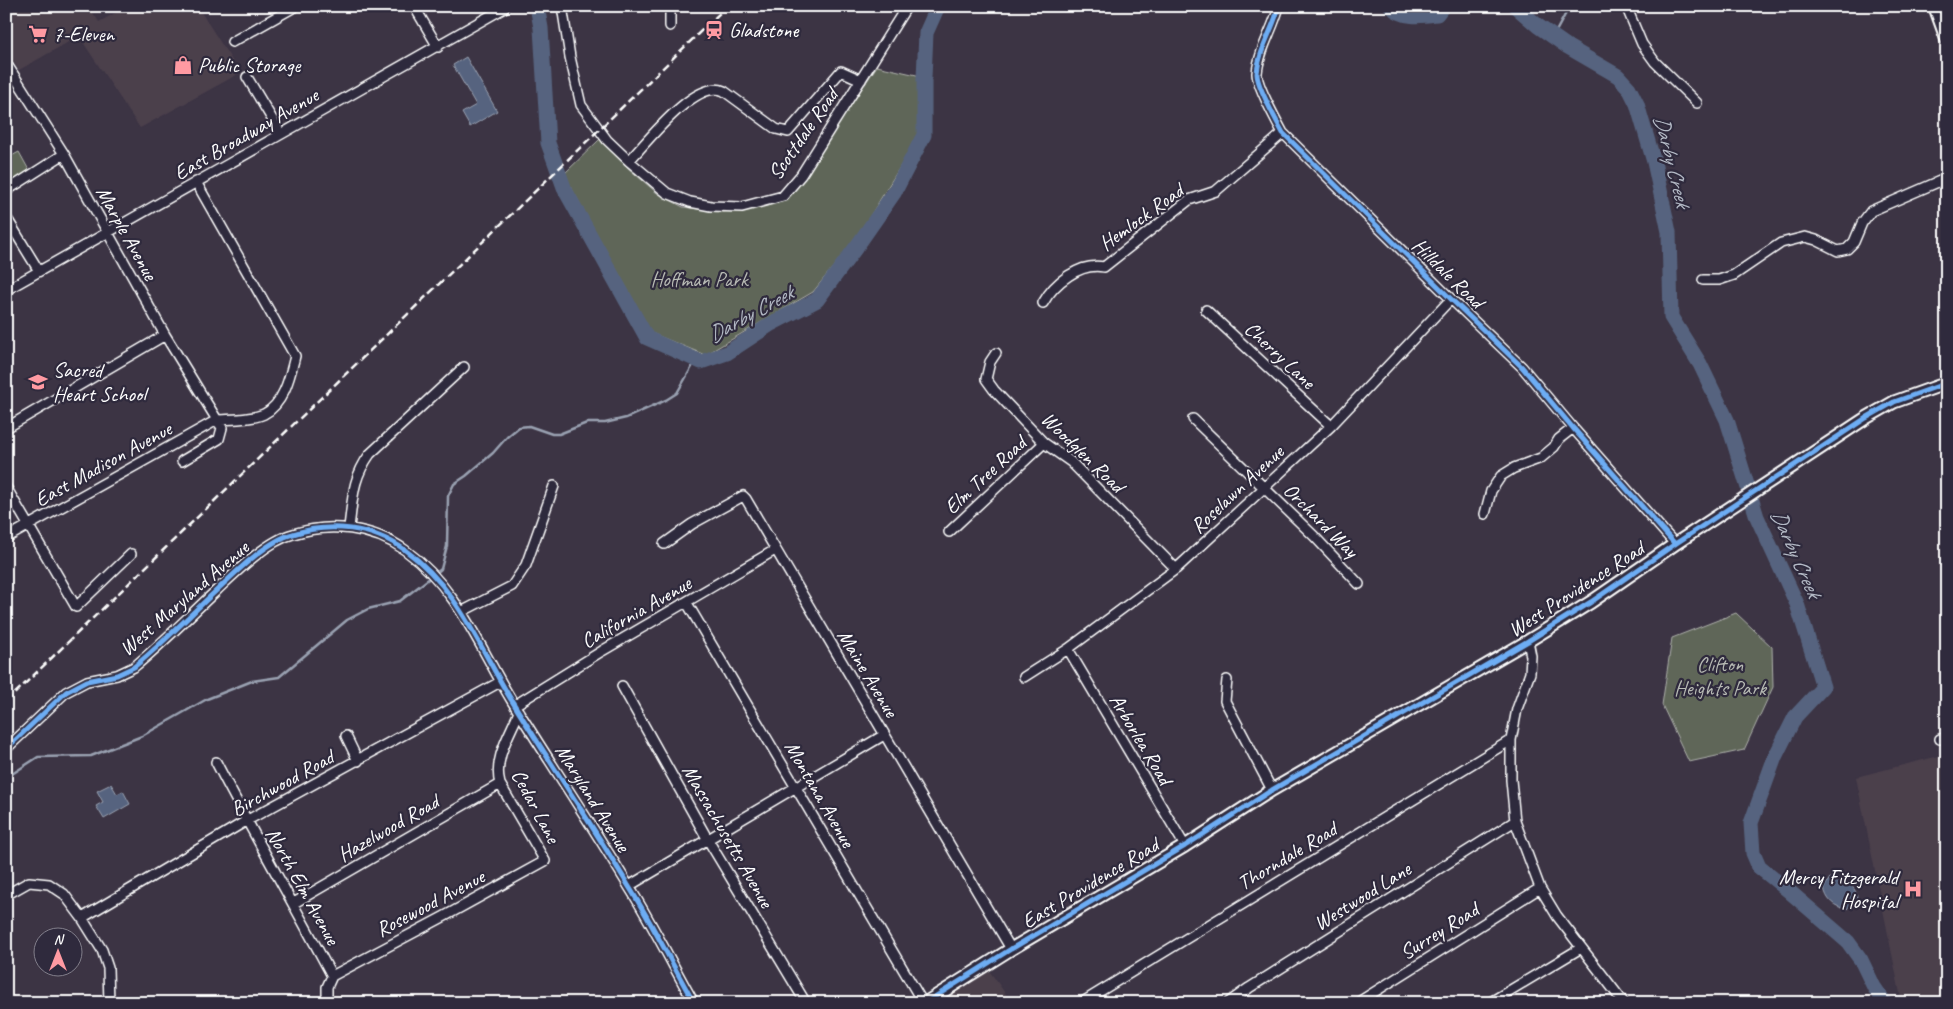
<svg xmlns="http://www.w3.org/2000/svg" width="1953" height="1009" viewBox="0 0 1953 1009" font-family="Caveat,sans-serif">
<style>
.built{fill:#4c404c}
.green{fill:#5f6659;stroke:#afb2ac}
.water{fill:#56647f;stroke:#9aa2b2}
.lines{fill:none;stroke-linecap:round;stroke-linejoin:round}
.stream{stroke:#9aa2b2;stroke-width:2.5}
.river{stroke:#56647f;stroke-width:15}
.street-casing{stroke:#fff;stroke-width:12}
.secondary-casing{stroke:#fff;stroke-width:15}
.primary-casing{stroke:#fff;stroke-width:16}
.street{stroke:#2f2a3d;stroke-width:9}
.secondary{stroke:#2f2a3d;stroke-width:11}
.primary{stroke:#2f2a3d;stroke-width:12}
.rail{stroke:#fff;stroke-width:2.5;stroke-dasharray:8 4;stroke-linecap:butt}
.cycleway-casing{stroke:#2f2a3d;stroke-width:8}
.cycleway{stroke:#6dadf4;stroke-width:5}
.labels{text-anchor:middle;stroke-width:4.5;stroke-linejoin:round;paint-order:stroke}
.poi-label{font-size:21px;fill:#fff;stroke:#2f2a3d;text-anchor:start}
.street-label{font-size:21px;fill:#fff;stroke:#2f2a3d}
.park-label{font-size:21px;fill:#b7bab4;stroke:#2f2a3d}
.water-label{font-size:22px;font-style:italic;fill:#b3b9c5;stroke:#2f2a3d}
</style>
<rect width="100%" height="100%" fill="#3c3444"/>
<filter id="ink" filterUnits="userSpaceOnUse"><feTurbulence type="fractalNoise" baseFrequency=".02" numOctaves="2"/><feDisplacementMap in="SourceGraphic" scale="10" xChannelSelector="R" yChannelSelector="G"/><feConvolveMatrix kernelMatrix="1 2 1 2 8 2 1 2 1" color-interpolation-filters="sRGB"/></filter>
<g filter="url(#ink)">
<!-- built -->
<path class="built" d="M 10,6 L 88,6 L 99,22 L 128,6 L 197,6 L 240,73 L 140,128 L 79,36 L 19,70 L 6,51 L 6,8 Z
M 1947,754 L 1947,1000 L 1935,1003 L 1902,1003 L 1856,777 Z
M 988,969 L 1012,1003 L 935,1003 Z"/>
<!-- green -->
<path class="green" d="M 1391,6 L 1443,6 L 1437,14 C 1422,16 1402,19 1391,6 Z
M 1515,6 L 1564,6 L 1559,13 Z
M 877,66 L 921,76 L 920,134 L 858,236 L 813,292 L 705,355 L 649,332 L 564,174 L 600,139 L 628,168 L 657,193 L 683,207 L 723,212 L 742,209 L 792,193 Z
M 19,152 L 30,172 L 6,185 L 6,159 Z
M 1736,613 L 1772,647 L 1773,687 L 1744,750 L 1689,762 L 1662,705 L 1672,638 Z"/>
<!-- water -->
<path class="water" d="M 466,57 L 497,111 L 470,127 L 462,113 L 476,105 L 453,65 Z
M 111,784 L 117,794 L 123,791 L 130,804 L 104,819 L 96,806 L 103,802 L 97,791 Z
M 1830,878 C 1842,878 1856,884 1857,898 L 1847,909 C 1834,907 1826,900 1824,887 Z"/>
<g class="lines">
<!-- stream -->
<path class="stream" d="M 1553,37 L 1566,13 L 1583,6
M 435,574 L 441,569 L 447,546 L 448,496 L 454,484 L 466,476 L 493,453 L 507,437 L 519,427 L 529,426 L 552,434 L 559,434 L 587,423 L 605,423 L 626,418 L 666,400 L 677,393 L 696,360
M 12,774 L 38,757 L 91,756 L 142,736 L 207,699 L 252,681 L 279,677 L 347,620 L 368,609 L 400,601 L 431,577"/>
<!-- river -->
<path class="river" d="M 537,6 L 541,28 L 548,143 L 565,190 L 647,338 L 701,362 L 727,353 L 771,324 L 817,300 L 857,246 L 894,193 L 924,135 L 924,78 L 926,33 L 938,6
M 1391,6 C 1402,19 1422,16 1437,14 L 1443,6
M 1515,6 L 1538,26 L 1568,47 L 1618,76 L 1629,88 L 1637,104 L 1654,162 L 1669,232 L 1671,317 L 1700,364 L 1727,420 L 1757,517 L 1797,604 L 1823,687 L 1795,717 L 1775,757 L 1751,823 L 1753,853 L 1759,867 L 1790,892 L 1848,942 L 1861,960 L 1874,987 L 1885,1003"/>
<!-- street casing -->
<g class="street-casing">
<path id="street" d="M 414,6 L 438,47
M 562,6 L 570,57 L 581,105 L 607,140 L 629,161 L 667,193 L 690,202 L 711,206 L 742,207 L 783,196 L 801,175 L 907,6
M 670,6 L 670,26
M 1279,6 C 1274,28 1259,49 1257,73 C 1256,84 1277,122 1283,133 L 1451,299 L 1522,367 L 1573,428 L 1675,544
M 1626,6 L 1642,44 L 1655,62 L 1697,103
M 232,42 L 296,6
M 6,63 L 64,154 L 165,335 L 222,428 L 219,439 L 182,461
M 247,77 L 281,134
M 629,161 C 646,143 696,78 724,91 L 776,129 L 788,132 L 841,71 L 861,80
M 6,191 L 64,154
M 6,217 L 39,271
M 1703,280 L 1719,280 L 1734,275 L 1781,243 L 1805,237 L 1816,240 L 1838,251 L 1847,249 L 1854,242 L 1862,223 L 1871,211 L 1947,178
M 6,290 L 504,8
M 1043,303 C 1054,283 1080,262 1104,267 L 1189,200 L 1216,191 L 1283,133
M 1206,310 L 1331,426
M 996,353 L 990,362 L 986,379 L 994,390 L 1044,443 L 1071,462 L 1176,569
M 1193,419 L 1314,536 L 1359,584
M 6,428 L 165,335
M 6,487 L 76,607 L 131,554
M 1485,514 L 1491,491 L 1501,476 L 1514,468 L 1541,458 L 1554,447 L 1559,439 L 1573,428
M 349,527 C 353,498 352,479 370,454 L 464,367
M 949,532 L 1044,443
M 6,538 L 217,420 C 231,419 250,420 264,414 C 284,404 290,376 295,356 L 196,182
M 664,544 L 692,524 L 743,496 L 746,499 L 1011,949
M 687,603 L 923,1003
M 463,611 L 512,586 L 526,565 L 554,486
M 1528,641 L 1531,656 L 1530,673 L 1517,709 L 1511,740 L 1511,780 L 1515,821 L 1540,888 L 1557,916 L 1624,1003
M 1068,649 L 1185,846
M 1024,677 L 1068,649 L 1176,569 L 1331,426 L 1451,299
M 1227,680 L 1225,701 L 1272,790
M 622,686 L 708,840 L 806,1003
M 515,705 L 602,651 L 775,550
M 346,736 L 358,761
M 1940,739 L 1947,737
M 6,749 L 66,692 L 87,681 L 117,675 L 134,667 C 163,643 189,616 217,590 C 236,572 267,541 293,534 C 330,522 373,527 405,550 C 458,588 479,647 512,701 C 550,763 591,823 628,885 C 652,923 672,964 694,1003
M 216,762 C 253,834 294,904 332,976 L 327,987 L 327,1003
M 629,886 L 884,735
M 6,895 L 29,882 L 49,884 L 64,894 L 82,918 L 102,950 L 108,968 L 109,1003
M 294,903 L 500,784
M 82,918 L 246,821 L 500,682
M 332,976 L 445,916 L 545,861 L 500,784 C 493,759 510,734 519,712
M 1081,1003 L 1511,740
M 1228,1003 L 1249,988 L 1515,821
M 1357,1003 L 1540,888
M 1489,1003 L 1581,948"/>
</g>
<!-- secondary casing -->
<g class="secondary-casing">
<path id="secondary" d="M 925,1003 L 1011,949 L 1185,846 L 1272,790 L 1528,641 L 1591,602 L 1675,544 L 1866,418 L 1894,402 L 1947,383"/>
</g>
<!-- primary casing -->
<g class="primary-casing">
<path id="primary" d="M 1935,6 L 1947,39"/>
</g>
<!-- street -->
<use href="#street" class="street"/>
<!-- secondary -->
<use href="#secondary" class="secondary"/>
<!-- primary -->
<use href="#primary" class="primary"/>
<!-- rail -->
<path class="rail" d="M 6,702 L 727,6"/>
<!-- cycleway casing -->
<g class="cycleway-casing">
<path id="cycleway" d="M 1279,6 C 1274,28 1259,49 1257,73 C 1256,84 1277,122 1283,133 L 1451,299 L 1522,367 L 1573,428 L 1675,544
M 6,749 L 66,692 L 87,681 L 117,675 L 134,667 C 163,643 189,616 217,590 C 236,572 267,541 293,534 C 330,522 373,527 405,550 C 458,588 479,647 512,701 C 550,763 591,823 628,885 C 652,923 672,964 694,1003
M 925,1003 L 1011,949 L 1185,846 L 1272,790 L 1528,641 L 1591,602 L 1675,544 L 1866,418 L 1894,402 L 1947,383"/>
</g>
<!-- cycleway -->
<use href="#cycleway" class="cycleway"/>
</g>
</g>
<!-- icons -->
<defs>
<g id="station-bare" transform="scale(1.5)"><path d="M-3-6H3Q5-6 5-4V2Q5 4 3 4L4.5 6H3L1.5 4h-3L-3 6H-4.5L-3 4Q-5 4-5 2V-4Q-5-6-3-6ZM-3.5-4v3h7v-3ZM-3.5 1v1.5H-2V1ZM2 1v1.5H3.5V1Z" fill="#ff9aa2" stroke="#2f2a3d" stroke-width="2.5" paint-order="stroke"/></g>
<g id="supermarket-bare" transform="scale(1.5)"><path d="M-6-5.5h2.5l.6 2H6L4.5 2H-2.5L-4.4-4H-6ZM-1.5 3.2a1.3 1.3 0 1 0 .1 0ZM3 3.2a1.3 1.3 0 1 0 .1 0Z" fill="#ff9aa2" stroke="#2f2a3d" stroke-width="2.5" paint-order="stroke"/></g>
<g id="shop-bare" transform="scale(1.5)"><path d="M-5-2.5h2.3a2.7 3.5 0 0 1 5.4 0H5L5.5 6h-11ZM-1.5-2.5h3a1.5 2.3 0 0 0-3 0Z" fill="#ff9aa2" stroke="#2f2a3d" stroke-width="2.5" paint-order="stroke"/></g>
<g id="school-bare" transform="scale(1.5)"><path d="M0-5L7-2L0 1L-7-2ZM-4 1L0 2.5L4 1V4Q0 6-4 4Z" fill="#ff9aa2" stroke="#2f2a3d" stroke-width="2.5" paint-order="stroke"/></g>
<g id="hospital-bare" transform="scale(1.5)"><path d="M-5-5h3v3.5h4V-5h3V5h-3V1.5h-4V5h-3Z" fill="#ff9aa2" stroke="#2f2a3d" stroke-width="2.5" paint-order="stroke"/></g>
</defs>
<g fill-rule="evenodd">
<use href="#station-bare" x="714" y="30"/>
<use href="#supermarket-bare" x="38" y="34"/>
<use href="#shop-bare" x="183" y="65"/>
<use href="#school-bare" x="38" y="382"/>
<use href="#hospital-bare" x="1913" y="889"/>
</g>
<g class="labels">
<!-- poi labels -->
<g class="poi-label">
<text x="729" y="37">Gladstone</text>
<text x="53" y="41">7-Eleven</text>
<text x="198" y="72">Public Storage</text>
<text x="53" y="377">Sacred<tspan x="53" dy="24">Heart School</tspan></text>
<text x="1898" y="884" text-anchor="end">Mercy Fitzgerald<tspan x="1898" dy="24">Hospital</tspan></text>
</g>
<!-- street labels -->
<g class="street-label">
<text transform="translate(246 134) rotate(-30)" y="7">East Broadway Avenue</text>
<text transform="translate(803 134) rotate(-55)" y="7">Scottdale Road</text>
<text transform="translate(1141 217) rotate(-36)" y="7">Hemlock Road</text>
<text transform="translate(127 233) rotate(61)" y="7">Marple Avenue</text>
<text transform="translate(1448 273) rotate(44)" y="7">Hilldale Road</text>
<text transform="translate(1280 355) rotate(43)" y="7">Cherry Lane</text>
<text transform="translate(1083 452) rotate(44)" y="7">Woodglen Road</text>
<text transform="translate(103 464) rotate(-29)" y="7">East Madison Avenue</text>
<text transform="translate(985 475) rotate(-43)" y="7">Elm Tree Road</text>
<text transform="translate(1237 489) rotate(-43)" y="7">Roselawn Avenue</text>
<text transform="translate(1321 520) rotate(45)" y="7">Orchard Way</text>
<text transform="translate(1576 589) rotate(-33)" y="7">West Providence Road</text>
<text transform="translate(184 598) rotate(-41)" y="7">West Maryland Avenue</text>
<text transform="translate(636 612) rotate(-30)" y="7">California Avenue</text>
<text transform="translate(868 673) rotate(59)" y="7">Maine Avenue</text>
<text transform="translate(1141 739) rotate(59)" y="7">Arborlea Road</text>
<text transform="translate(282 783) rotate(-29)" y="7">Birchwood Road</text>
<text transform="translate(820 794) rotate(60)" y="7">Montana Avenue</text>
<text transform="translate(593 798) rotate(58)" y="7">Maryland Avenue</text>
<text transform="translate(536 806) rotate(62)" y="7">Cedar Lane</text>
<text transform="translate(388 828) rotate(-30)" y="7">Hazelwood Road</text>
<text transform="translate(728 836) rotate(60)" y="7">Massachusetts Avenue</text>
<text transform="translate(1287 856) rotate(-31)" y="7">Thorndale Road</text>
<text transform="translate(1090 883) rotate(-31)" y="7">East Providence Road</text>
<text transform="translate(303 886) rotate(61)" y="7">North Elm Avenue</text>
<text transform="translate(1362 896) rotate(-32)" y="7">Westwood Lane</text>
<text transform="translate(430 903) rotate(-28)" y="7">Rosewood Avenue</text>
<text transform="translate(1439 931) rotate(-32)" y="7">Surrey Road</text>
</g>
<!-- park labels -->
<g class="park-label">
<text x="699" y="286">Hoffman Park</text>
<text x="1720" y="671">Clifton<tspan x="1720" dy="24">Heights Park</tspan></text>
</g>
<!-- water labels -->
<g class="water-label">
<text transform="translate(1673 161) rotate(76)" y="8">Darby Creek</text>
<text transform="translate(750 313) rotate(-29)" y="8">Darby Creek</text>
<text transform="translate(1797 553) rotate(66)" y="8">Darby Creek</text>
</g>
</g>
<!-- margin -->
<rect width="1953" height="1009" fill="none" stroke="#2f2a3d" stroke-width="25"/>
<rect x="12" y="12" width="1928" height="984" fill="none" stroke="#fff" stroke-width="2" filter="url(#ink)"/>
<!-- north arrow -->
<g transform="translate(58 952)"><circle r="24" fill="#2f2a3d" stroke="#827f8b"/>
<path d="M0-4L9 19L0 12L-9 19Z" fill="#ff9aa2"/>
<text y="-8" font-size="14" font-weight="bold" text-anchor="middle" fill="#ffffff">N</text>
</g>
</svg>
